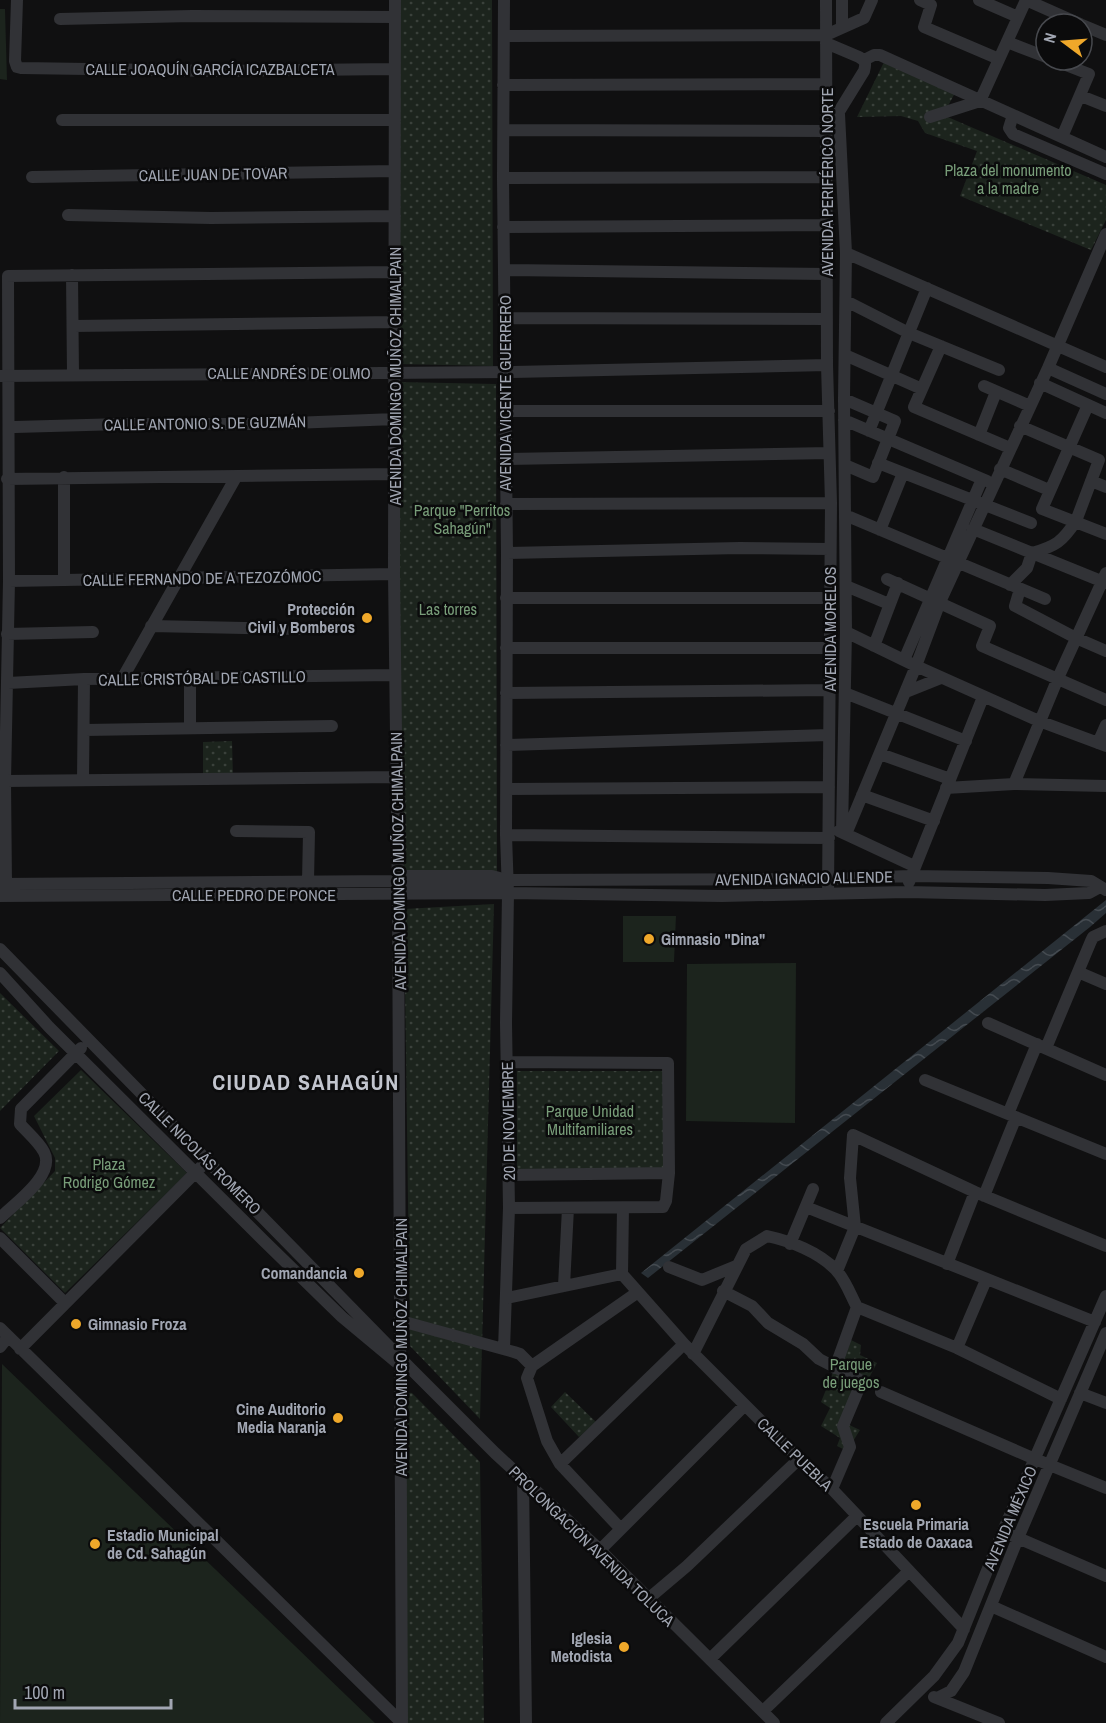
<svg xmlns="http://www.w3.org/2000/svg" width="1106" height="1723" viewBox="0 0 1106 1723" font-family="'Archivo Narrow',sans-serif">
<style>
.green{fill:url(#green-dots)}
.pitch{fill:#1c241d}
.water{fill:url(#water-waves)}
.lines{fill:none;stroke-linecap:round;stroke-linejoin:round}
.minor{stroke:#313236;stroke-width:12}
.poi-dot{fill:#efa82a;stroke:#0b0b0c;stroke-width:2}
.labels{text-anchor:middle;stroke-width:5;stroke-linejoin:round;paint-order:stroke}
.street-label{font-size:16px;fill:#a1a6b2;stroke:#0b0b0c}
.park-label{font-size:16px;fill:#789d79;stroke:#0b0b0c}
.poi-label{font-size:16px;font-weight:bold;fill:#a1a6b2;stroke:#0b0b0c;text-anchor:end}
.district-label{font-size:22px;font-weight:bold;letter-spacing:1.5px;fill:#c2c5ce;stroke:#0b0b0c}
</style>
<defs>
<pattern id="green-dots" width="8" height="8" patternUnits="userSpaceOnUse" patternTransform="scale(1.5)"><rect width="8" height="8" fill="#1c241d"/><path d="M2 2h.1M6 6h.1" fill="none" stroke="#3a413b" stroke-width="1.8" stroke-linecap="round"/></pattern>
<pattern id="water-waves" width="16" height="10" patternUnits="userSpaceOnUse" patternTransform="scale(1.5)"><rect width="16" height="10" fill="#293036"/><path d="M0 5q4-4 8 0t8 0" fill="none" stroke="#454b51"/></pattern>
</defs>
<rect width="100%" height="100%" fill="#101011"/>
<!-- green -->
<path class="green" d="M 397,0 L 492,0 L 493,366 L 396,364 Z
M 885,60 L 955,93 L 943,115 L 1106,185 L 1106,220 L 1091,250 L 960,196 L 977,151 L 925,133 L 918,121 L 901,116 L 857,117 Z
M 398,382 L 496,384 L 497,874 L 400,874 Z
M 232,741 L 233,778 L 203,777 L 203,742 Z
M 494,904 L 480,1419 L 410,1346 L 404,909 Z
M 0,993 L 59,1051 L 0,1111 Z
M 81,1070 L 187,1173 L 65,1293 L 0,1228 L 55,1171 L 55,1158 L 34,1116 Z
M 517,1071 L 664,1071 L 664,1170 L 517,1170 Z
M 847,1338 L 861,1345 L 860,1355 L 877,1363 L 845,1423 L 860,1430 L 847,1451 L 837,1446 L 840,1438 L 821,1426 L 830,1408 L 821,1402 Z
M 402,1392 L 412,1393 L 480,1462 L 484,1723 L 403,1723 Z
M 565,1392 L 596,1422 L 579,1437 L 551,1407 Z"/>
<!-- pitch -->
<path class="pitch" d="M 0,9 L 5,9 L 7,80 L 0,79 Z
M 623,916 L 676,916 L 674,962 L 623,962 Z
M 796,963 L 795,1123 L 686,1121 L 687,964 Z
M 2,1364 L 375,1723 L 0,1723 Z"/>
<!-- water -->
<path class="water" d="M 1106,900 L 1106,913 L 1090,927 L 648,1278 L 641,1273 Z"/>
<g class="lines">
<!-- minor -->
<path class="minor" d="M 17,0 L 15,61 L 17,67 L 21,68 L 220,71 L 395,69
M 395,0 L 394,574 L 398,894 L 402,1723
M 826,0 L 827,365 L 831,503 L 828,894
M 842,0 L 842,26
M 920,0 L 931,5 L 924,27 L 999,59
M 979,0 L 1018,17
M 1026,0 L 1080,24
M 60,19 L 192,16 L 395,17
M 1082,25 L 1106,35
M 504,36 L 826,35 L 864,18 L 872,0
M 1007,42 L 1046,57
M 864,60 L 874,55 L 880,55 L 1106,157
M 1053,60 L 1089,74 L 1062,137
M 503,85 L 826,84
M 1081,96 L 1106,106
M 839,114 L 846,253 L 844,399 L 846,632 L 842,832
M 1013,115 L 1009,128 L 1013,134 L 1106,174
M 930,117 L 980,101 L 1026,0
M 62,120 L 395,120
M 504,130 L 827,131 L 864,71 C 866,64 866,61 859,57 L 826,43
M 32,177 L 395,171
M 503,178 L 827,177
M 68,215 L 211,218 L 395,216
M 503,227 L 828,225
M 846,253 L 1106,367
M 504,270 L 827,274
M 72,275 L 73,374
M 846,301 L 909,333 L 999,370
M 504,318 L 827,319
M 73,326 L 396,322
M 941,346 L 914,407 L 1010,448
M 845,355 L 922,389
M 1048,368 L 1106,394
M 1,376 L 513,372 L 827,365
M 1040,383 L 1106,413
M 984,386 L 1030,406
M 844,399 L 895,421 L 873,477 L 845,465
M 1088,405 L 1042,509 L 1106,534
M 505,411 L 829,411
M 844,420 L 987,481
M 15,427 L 122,424 L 267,424 L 395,419
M 869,431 L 927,288
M 979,435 L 996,392
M 505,459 L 829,453
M 878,463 L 1031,523
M 1000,469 L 1049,490
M 7,479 L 395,474
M 1091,481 L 1106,487
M 506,504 L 831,503
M 845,515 L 1045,599
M 973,529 L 1106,583
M 880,530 L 903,473
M 507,553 L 740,548 L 830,549
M 887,579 L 990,626 L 982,646 L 1106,700
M 64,580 L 64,477
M 9,581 L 394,574
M 1010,585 L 1027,568 L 1032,553 C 1056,546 1062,542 1076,521 L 1099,460 L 1020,426
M 846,586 L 889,604
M 1020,589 L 1015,606 L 1076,638 L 1106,651
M 506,598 L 830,598
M 151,626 L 299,629
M 846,632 L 916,666 L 1039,721 L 1106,746
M 7,634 L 93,632
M 874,646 L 898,583
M 506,648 L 830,648
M 904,660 L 982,479
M 190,678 L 190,728
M 122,679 L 236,477
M 8,683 L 84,679 L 395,675
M 906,692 L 941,678
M 506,693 L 830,690
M 845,693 L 966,741
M 85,730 L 332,726
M 1098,743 L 1106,725
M 506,745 L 829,735
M 880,754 L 950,779
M 83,780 L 84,679
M 5,781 L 397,777
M 1014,784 L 1058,678 L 1106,573
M 946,788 L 1014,784 L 1106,786
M 507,789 L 829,787
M 862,795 L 934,821
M 236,831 L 309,832 L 308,881
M 839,831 L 914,866
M 846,834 L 916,666 L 940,602 L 1048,368 L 1106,234
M 506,835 L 829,838
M 398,881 L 405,876 L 492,876 L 507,880 L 829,879 L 910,876 L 1048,878 L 1091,881 L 1106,890
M 909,882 L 983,697
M 0,884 L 398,881 L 405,885 L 494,885 L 505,880
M 6,884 L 5,781 L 9,581 L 8,276 L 395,272
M 0,896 L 508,893 L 722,896 L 907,892 L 1045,895 L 1089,893 L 1100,887
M 0,949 L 411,1369 L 495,1453 L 600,1550 L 774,1723
M 1078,972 L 1106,984
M 0,973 L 49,1027 L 263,1240 L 342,1317 L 396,1362
M 988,1023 L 1106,1075
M 1046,1048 L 1091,941 L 1093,937 L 1106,931
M 507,1062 L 668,1063 L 669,1173 L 509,1175
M 925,1080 L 1106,1154
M 1008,1114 L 1037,1044
M 984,1196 L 1016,1117
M 806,1207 L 1095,1322
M 509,1208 L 663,1207 L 666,1201 L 669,1173
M 623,1208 L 622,1274 L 684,1344 L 799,1459 L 832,1489 L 964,1629
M 0,1218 C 15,1203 56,1175 44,1152 C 39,1142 27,1132 20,1124 L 21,1109 L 81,1048
M 0,1238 L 65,1303
M 790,1244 L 813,1189
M 947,1264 L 975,1192
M 669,1267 L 702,1280 L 736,1266
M 837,1271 L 855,1227 L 850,1178 L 853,1135 L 975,1192 L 1106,1246
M 564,1286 L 568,1208
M 723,1291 L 752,1306 L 768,1323 L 803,1344 L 819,1359 L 862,1381 L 843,1426 L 850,1447 L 832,1489
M 507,1298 L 622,1274
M 857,1307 L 957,1348 L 1061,1399
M 401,1321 L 514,1352 L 520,1354 L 532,1366
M 0,1328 L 402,1723
M 0,1347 L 8,1337
M 957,1348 L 986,1280
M 20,1349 L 201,1167
M 504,1349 L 509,1208 L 506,1023 L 508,893 L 506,835 L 507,553 L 503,178 L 504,0
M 693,1354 L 746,1249 L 767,1236 C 790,1241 819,1252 836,1270 C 845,1279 851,1296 857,1307 L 835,1368
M 881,1392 L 1035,1459 L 1106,1488
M 1080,1393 L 1106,1403
M 560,1464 L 684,1344
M 523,1477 L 526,1723
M 620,1528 L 560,1464 L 547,1441 L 527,1378 L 532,1366 L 638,1292
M 1011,1535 L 1106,1576
M 600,1550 L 745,1405
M 648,1599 L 687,1566 L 799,1459
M 991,1606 L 1106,1657
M 710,1659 L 857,1516
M 934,1697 L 999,1723
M 937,1698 L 951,1691 L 964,1672 L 1018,1538 L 1106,1333
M 763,1711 L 909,1571
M 886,1723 L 934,1676 L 958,1643 L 1003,1531 L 1106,1296"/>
</g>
<!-- markers -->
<g class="poi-dot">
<circle cx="367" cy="618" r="6"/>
<circle cx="649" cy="939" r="6"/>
<circle cx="359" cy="1273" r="6"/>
<circle cx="76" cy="1324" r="6"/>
<circle cx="338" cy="1418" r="6"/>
<circle cx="916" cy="1505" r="6"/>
<circle cx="95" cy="1544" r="6"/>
<circle cx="624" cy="1647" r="6"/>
</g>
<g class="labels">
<!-- street labels -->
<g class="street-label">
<text x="210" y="75">CALLE JOAQUÍN GARCÍA ICAZBALCETA</text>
<text transform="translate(213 174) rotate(-1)" y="6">CALLE JUAN DE TOVAR</text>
<text transform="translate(827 182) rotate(-90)" y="6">AVENIDA PERIFÉRICO NORTE</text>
<text x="289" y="379">CALLE ANDRÉS DE OLMO</text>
<text transform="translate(395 376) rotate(-90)" y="6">AVENIDA DOMINGO MUÑOZ CHIMALPAIN</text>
<text transform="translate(505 393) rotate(-90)" y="6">AVENIDA VICENTE GUERRERO</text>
<text transform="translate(205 423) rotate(-1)" y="6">CALLE ANTONIO S. DE GUZMÁN</text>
<text transform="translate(202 578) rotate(-1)" y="6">CALLE FERNANDO DE A TEZOZÓMOC</text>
<text transform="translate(830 629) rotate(-90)" y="6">AVENIDA MORELOS</text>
<text transform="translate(202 678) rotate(-1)" y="6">CALLE CRISTÓBAL DE CASTILLO</text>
<text transform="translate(398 861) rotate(-91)" y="6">AVENIDA DOMINGO MUÑOZ CHIMALPAIN</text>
<text transform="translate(804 878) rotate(-1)" y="6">AVENIDA IGNACIO ALLENDE</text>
<text x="254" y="901">CALLE PEDRO DE PONCE</text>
<text transform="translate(508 1121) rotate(-91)" y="6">20 DE NOVIEMBRE</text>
<text transform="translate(200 1153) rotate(45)" y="6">CALLE NICOLÁS ROMERO</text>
<text transform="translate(401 1347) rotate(-90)" y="6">AVENIDA DOMINGO MUÑOZ CHIMALPAIN</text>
<text transform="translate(795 1454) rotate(44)" y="6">CALLE PUEBLA</text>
<text transform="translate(1010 1518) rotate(-67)" y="6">AVENIDA MÉXICO</text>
<text transform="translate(592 1546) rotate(44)" y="6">PROLONGACIÓN AVENIDA TOLUCA</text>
</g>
<!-- park labels -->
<g class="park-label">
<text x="1008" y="176">Plaza del monumento<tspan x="1008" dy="18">a la madre</tspan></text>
<text x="462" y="516">Parque "Perritos<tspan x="462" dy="18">Sahagún"</tspan></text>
<text x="448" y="615">Las torres</text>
<text x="590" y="1117">Parque Unidad<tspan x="590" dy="18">Multifamiliares</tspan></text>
<text x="109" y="1170">Plaza<tspan x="109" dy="18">Rodrigo Gómez</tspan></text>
<text x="851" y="1370">Parque<tspan x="851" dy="18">de juegos</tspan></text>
</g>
<!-- poi labels -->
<g class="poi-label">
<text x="355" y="615">Protección<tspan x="355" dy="18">Civil y Bomberos</tspan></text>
<text x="661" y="945" text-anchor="start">Gimnasio "Dina"</text>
<text x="347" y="1279">Comandancia</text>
<text x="88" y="1330" text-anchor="start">Gimnasio Froza</text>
<text x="326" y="1415">Cine Auditorio<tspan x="326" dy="18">Media Naranja</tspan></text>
<text x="916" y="1530" text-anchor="middle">Escuela Primaria<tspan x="916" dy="18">Estado de Oaxaca</tspan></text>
<text x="107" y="1541" text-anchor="start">Estadio Municipal<tspan x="107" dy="18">de Cd. Sahagún</tspan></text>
<text x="612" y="1644">Iglesia<tspan x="612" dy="18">Metodista</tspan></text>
</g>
<!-- district labels -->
<g class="district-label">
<text x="306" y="1090">CIUDAD SAHAGÚN</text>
</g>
</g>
<!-- north arrow -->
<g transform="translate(1064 42) rotate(286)"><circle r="28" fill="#0b0b0c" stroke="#47494e" stroke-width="1.5"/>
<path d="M0-4.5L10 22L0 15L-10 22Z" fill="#efa82a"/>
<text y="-9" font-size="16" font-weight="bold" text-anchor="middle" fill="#a1a6b2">N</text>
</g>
<!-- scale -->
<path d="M15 1699v9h156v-9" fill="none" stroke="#a1a6b2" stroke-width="3"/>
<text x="24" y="1699" font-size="18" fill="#a1a6b2" stroke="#0b0b0c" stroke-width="4.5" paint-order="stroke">100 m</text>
</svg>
